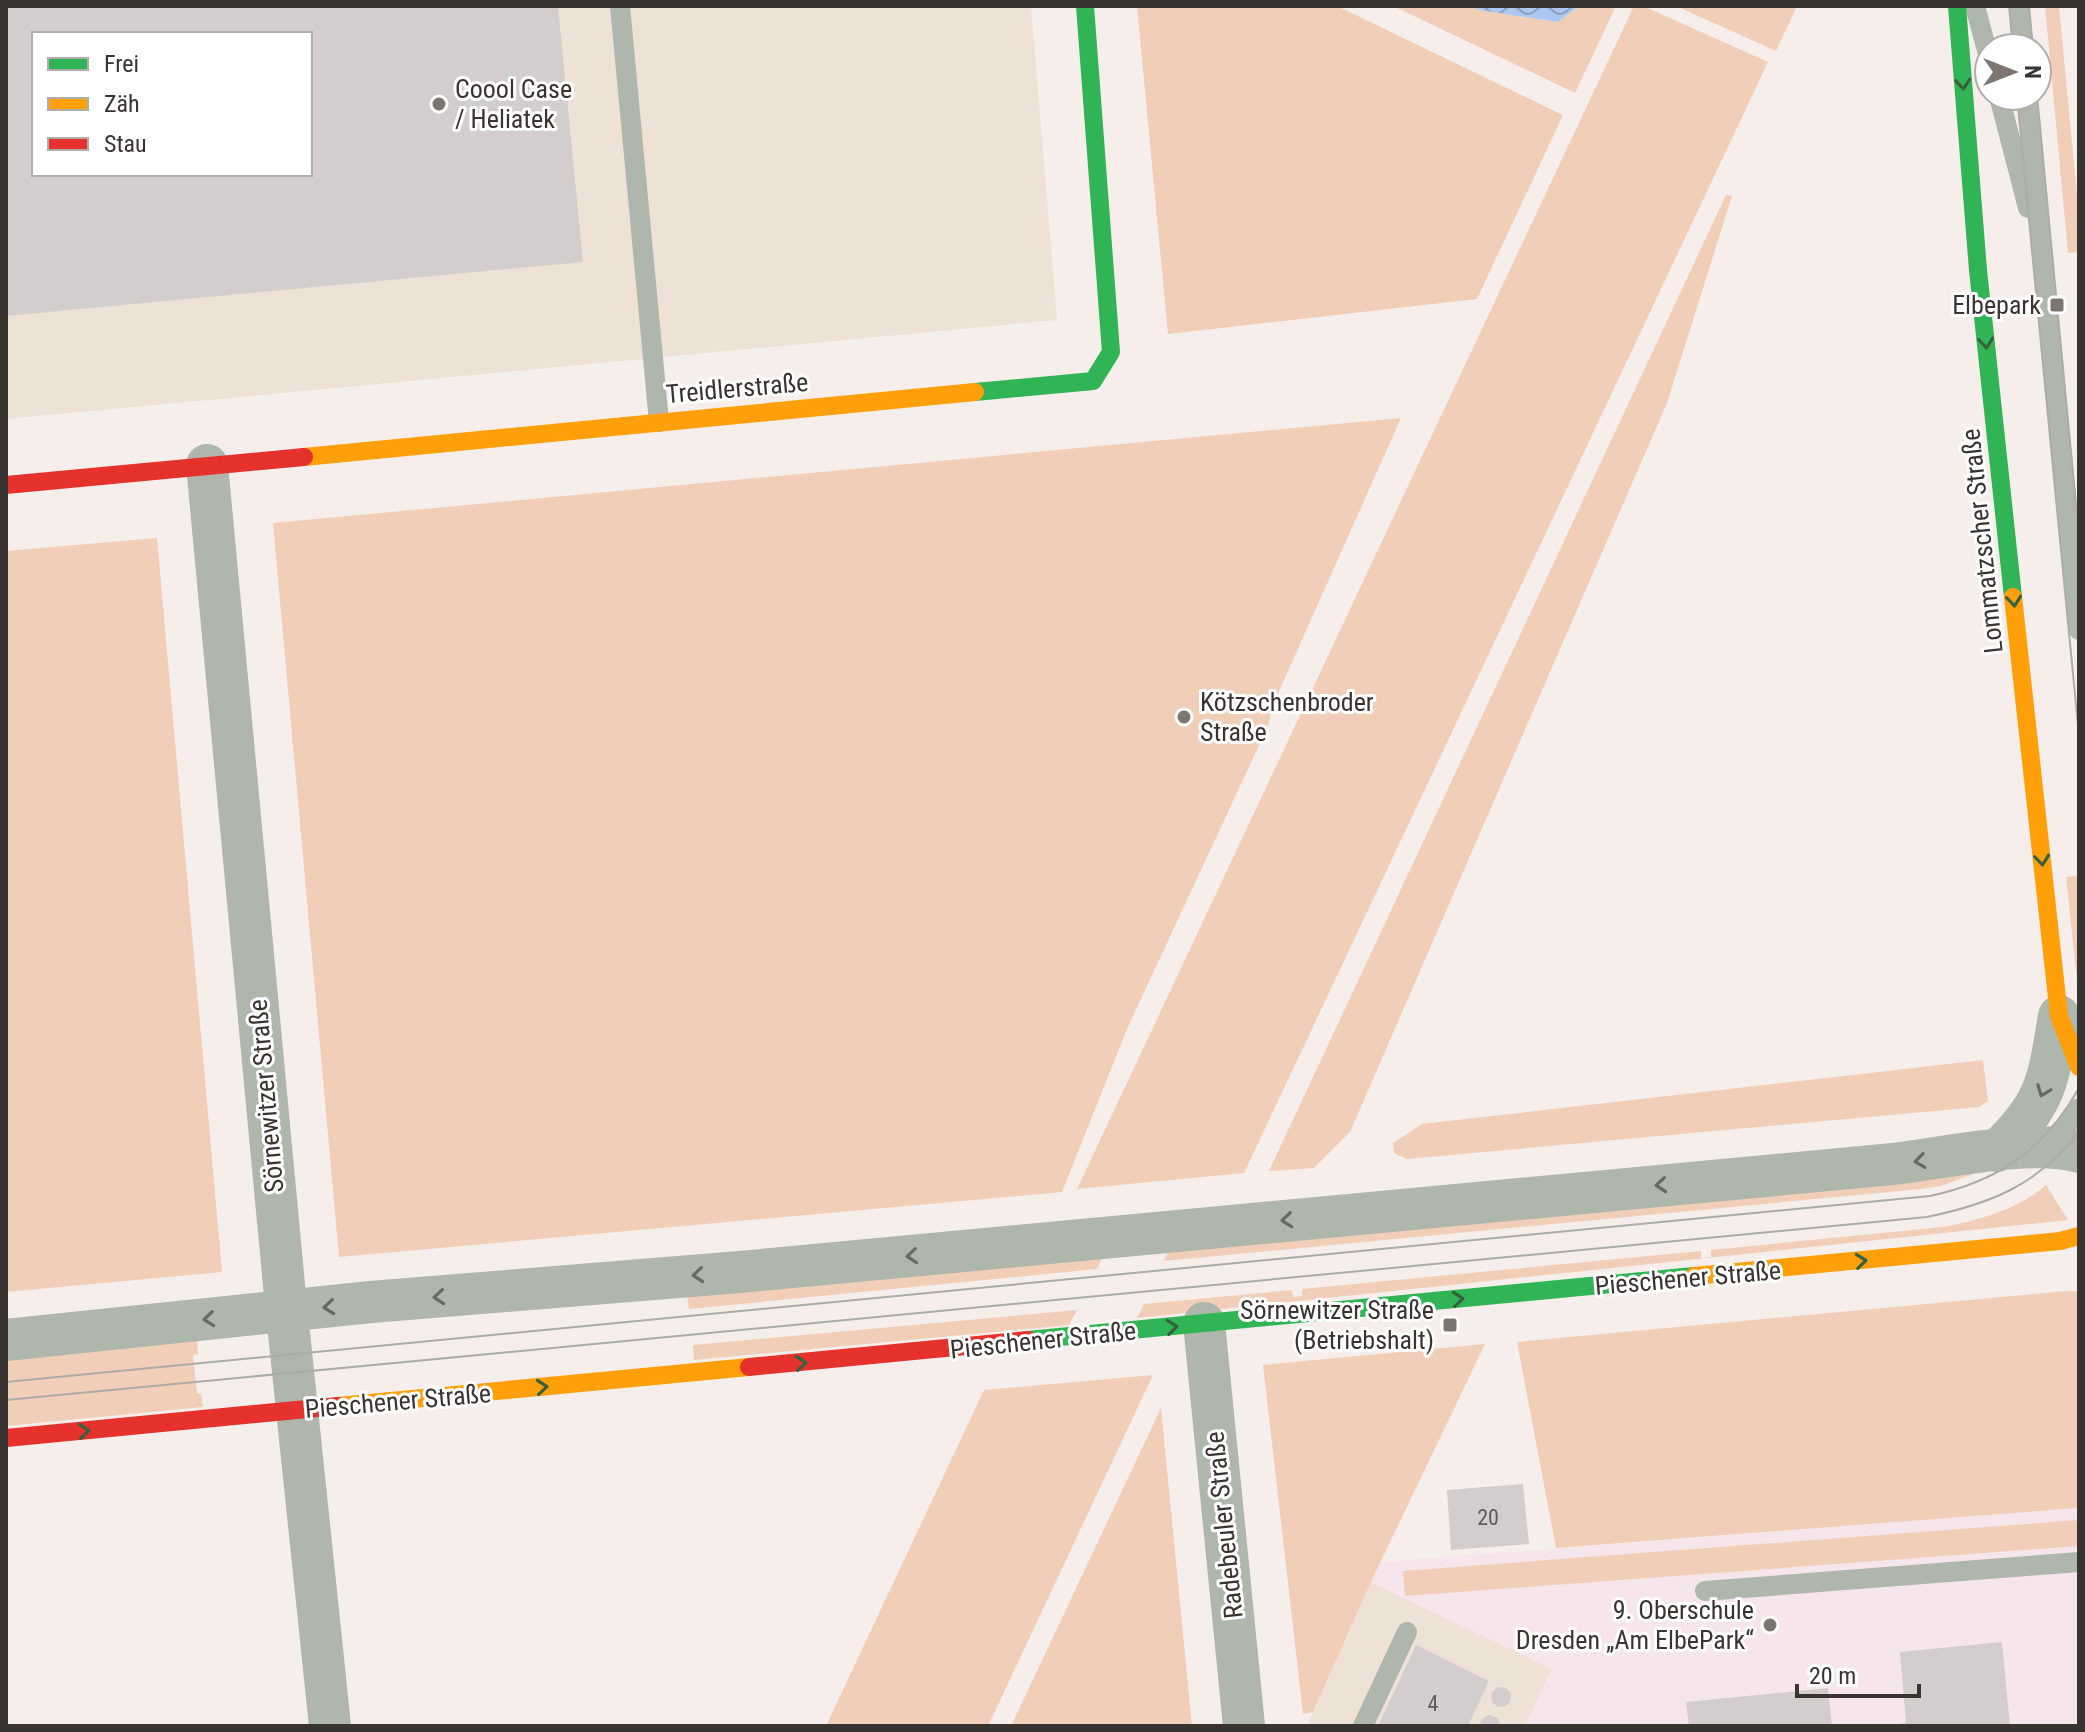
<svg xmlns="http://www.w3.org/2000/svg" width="2085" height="1732" viewBox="0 0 2085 1732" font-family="'Roboto Condensed',sans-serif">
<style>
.industrial{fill:#eee1d6;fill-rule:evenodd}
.education{fill:#f6e6eb}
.green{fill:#f1ceb8}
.water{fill:url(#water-waves)}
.building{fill:#d3cecd;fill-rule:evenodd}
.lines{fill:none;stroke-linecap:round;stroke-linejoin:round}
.lane{stroke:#afb7ac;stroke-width:20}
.street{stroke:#afb7ac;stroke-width:42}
.fast{stroke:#30b455;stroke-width:18}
.slow{stroke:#ff9f0a;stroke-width:18}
.jam{stroke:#e5322d;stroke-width:18}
.tram{stroke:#aaada6;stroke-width:2}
.oneway{stroke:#36613e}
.oneway2{stroke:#696862}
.poi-dot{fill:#7c7572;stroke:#fefefe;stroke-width:3}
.labels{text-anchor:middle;stroke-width:6;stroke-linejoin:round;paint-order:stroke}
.number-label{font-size:22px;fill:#605a58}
.poi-label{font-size:26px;fill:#3a3431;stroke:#fefefe;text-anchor:end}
.street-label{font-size:26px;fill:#3a3431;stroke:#fefefe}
</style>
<defs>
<pattern id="water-waves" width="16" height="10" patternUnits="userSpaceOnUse" patternTransform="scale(2)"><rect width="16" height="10" fill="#acc7f0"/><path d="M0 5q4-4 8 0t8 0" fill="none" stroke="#8da2c3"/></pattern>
</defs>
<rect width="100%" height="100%" fill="#f6eeea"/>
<!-- industrial -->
<path class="industrial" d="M 6,6 L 1031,6 L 1057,320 L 6,419 ZM 34,34 L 310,34 L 310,174 L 34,174 Z
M 1371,1582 L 1552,1669 L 1525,1726 L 1307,1726 Z"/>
<!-- education -->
<path class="education" d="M 2079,1508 L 2079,1726 L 1525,1726 L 1552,1669 L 1371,1582 L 1382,1562 Z"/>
<!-- green -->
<path class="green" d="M 1137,6 L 1337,6 L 1563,115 L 1477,299 L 1168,334 Z
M 1393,6 L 1471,6 L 1479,10 L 1558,22 L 1579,6 L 1616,6 L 1575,93 Z
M 1634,6 L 1643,6 L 1768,62 L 1244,1173 L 1077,1189 Z
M 1676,6 L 1797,6 L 1776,51 Z
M 2045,6 L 2059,6 L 2079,217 L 2079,252 L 2068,253 Z
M 1726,195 L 1732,196 L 1667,403 L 1350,1132 L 1314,1168 L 1269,1171 Z
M 1401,418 L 1272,707 L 1268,726 L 1127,1029 L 1062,1192 L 339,1257 L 273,523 Z
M 157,538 L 222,1272 L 6,1292 L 6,551 Z
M 2079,876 L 2079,999 L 2066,877 Z
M 1983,1060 L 1988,1101 L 1979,1107 L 1407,1159 L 1394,1153 L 1393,1143 L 1422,1124 Z
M 1984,1170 L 1941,1186 L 1921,1189 L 1164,1261 L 1170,1247 Z
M 2046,1185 L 2068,1220 L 1137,1318 L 1144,1304 L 1292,1290 L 1293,1297 L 1302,1296 L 1302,1289 L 1701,1251 L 1701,1258 L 1711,1257 L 1711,1250 L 1943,1227 C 1979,1220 2017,1210 2046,1185 Z
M 1104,1254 L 1097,1269 L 689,1309 L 687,1294 Z
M 2066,1291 L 2079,1291 L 2079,1508 L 1556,1548 L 1517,1342 Z
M 1077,1310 L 1069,1325 L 694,1360 L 693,1345 Z
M 197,1340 L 198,1354 L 193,1355 L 197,1393 L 201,1394 L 203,1407 L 6,1426 L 6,1358 Z
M 1485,1344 L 1371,1582 L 1313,1712 L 1303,1714 L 1263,1365 Z
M 1153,1375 L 988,1726 L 826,1726 L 984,1390 Z
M 1161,1408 L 1192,1726 L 1011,1726 Z
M 2079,1520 L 2079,1546 L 1405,1596 L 1403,1571 Z"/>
<!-- water -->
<path class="water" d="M 1471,6 L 1579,6 L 1558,22 L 1479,10 Z"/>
<!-- building -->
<path class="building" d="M 6,6 L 558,6 L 583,262 L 6,316 ZM 34,34 L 310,34 L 310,174 L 34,174 Z
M 1523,1484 L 1529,1544 L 1451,1550 L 1447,1490 Z
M 2002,1642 L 2010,1726 L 1898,1726 L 1898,1724 L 1906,1723 L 1900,1652 Z
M 1416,1645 L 1489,1681 L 1468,1726 L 1378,1726 Z
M1491 1697a10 10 0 1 1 20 0a10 10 0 1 1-20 0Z
M 1828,1688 L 1832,1726 L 1689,1726 L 1686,1702 Z
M 1489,1715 L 1498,1718 L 1500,1726 L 1480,1726 L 1481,1720 Z"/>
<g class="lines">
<!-- lane -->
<path class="lane" d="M 620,6 L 659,422
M 1975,6 L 1989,58
M 2019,6 L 2023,48
M 1999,96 L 2028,208
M 2027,96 L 2079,630
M 2052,1146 L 2079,1108
M 1705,1591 L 2079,1562
M 1363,1726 L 1407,1632"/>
<!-- street -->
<path class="street" d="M 207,465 L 284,1285 L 330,1726
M 1997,1151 C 2047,1103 2048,1082 2059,1016
M 1204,1323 L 1244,1726
M 6,1340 L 371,1302 L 740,1272 L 1893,1164 C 1944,1158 2033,1138 2079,1152"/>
<!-- fast -->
<path class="fast" d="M 1957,6 L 1978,270 L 2013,597
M 975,392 L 1093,381 L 1111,352 L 1085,6
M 1028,1340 L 1694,1276"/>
<!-- slow -->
<path class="slow" d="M 304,457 L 975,392
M 2013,597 L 2059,1016 L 2079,1067
M 1694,1276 L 2060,1241 L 2079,1236
M 338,1406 L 749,1367"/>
<!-- jam -->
<path class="jam" d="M 6,485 L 304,457
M 749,1367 L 1028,1340
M 6,1438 L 338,1406"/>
<!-- tram -->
<path class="tram" d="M 2009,6 L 2013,48
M 2029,6 L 2033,48
M 2037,95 L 2079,537
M 2017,96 L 2079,736
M 6,1382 L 1930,1196 C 1999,1181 2044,1150 2079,1088
M 6,1400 L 1927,1217 C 1990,1204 2038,1185 2079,1132"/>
</g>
<!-- one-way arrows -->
<defs><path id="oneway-chevron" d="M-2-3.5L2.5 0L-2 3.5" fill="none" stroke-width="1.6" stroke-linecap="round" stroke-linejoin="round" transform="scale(2)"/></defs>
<g class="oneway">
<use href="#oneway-chevron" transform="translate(1963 84) rotate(85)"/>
<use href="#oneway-chevron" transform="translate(1986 343) rotate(84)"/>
<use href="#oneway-chevron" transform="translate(2014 601) rotate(84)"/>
<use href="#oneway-chevron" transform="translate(2042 860) rotate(84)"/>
<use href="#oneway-chevron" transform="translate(1861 1261) rotate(-6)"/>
<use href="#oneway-chevron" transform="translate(1458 1299) rotate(-5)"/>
<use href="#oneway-chevron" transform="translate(1172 1327) rotate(-6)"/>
<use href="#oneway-chevron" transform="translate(801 1363) rotate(-5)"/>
<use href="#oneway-chevron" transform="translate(542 1387) rotate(-5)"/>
<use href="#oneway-chevron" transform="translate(84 1431) rotate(-5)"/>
</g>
<g class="oneway2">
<use href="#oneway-chevron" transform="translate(2043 1091) rotate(111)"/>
<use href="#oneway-chevron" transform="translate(1920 1161) rotate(173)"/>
<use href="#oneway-chevron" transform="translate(1661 1185) rotate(175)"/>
<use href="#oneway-chevron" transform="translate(1287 1220) rotate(174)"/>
<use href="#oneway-chevron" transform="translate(912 1256) rotate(175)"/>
<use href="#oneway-chevron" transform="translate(698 1275) rotate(175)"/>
<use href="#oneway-chevron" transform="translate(439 1297) rotate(175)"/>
<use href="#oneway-chevron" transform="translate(329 1307) rotate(174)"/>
<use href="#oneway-chevron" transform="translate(209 1319) rotate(174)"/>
</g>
<!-- markers -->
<g class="poi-dot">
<circle cx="439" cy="104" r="8"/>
<rect x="2049" y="297" width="16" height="16" rx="4"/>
<circle cx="1184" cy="717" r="8"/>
<rect x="1442" y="1317" width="16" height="16" rx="4"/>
<circle cx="1770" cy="1625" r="8"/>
</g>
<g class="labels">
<!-- number labels -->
<g class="number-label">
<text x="1488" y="1525">20</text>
<text x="1433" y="1711">4</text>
</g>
<!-- poi labels -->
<g class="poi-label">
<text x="455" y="98" text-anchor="start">Coool Case<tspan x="455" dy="30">/ Heliatek</tspan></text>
<text x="2041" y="314">Elbepark</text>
<text x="1200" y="711" text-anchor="start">Kötzschenbroder<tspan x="1200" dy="30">Straße</tspan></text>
<text x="1434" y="1319">Sörnewitzer Straße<tspan x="1434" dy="30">(Betriebshalt)</tspan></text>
<text x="1754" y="1619">9. Oberschule<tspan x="1754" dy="30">Dresden „Am ElbePark“</tspan></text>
</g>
<!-- street labels -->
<g class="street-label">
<text transform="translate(737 388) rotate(-5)" y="9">Treidlerstraße</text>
<text transform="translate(1982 541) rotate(-96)" y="9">Lommatzscher Straße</text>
<text transform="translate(266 1096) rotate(-95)" y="9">Sörnewitzer Straße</text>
<text transform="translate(1688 1278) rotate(-5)" y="9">Pieschener Straße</text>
<text transform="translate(1043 1340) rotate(-6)" y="9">Pieschener Straße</text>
<text transform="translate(398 1401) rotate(-5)" y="9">Pieschener Straße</text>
<text transform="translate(1224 1525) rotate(-96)" y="9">Radebeuler Straße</text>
</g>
</g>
<!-- border -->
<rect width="2085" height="1732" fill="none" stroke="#3a3431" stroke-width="16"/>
<!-- legend -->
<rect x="32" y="32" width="280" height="144" fill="#fefefe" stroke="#b0adac" stroke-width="2"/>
<rect x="48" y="58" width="40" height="12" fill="#30b455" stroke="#b0adac" stroke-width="2"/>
<text x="104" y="72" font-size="24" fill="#3a3431">Frei</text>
<rect x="48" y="98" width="40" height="12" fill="#ff9f0a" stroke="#b0adac" stroke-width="2"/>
<text x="104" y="112" font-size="24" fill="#3a3431">Zäh</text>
<rect x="48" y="138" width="40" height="12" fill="#e5322d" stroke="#b0adac" stroke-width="2"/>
<text x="104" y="152" font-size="24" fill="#3a3431">Stau</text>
<!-- north arrow -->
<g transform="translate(2013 72) rotate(90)"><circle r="38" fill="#fefefe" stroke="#b0adac" stroke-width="2"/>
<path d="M0-6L14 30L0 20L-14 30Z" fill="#7c7572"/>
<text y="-12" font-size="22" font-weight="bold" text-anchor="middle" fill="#3a3431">N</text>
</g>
<!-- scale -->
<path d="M1797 1684v12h122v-12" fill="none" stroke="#3a3431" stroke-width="4"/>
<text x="1809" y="1684" font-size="24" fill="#3a3431" stroke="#fefefe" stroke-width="6" paint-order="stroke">20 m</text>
</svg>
